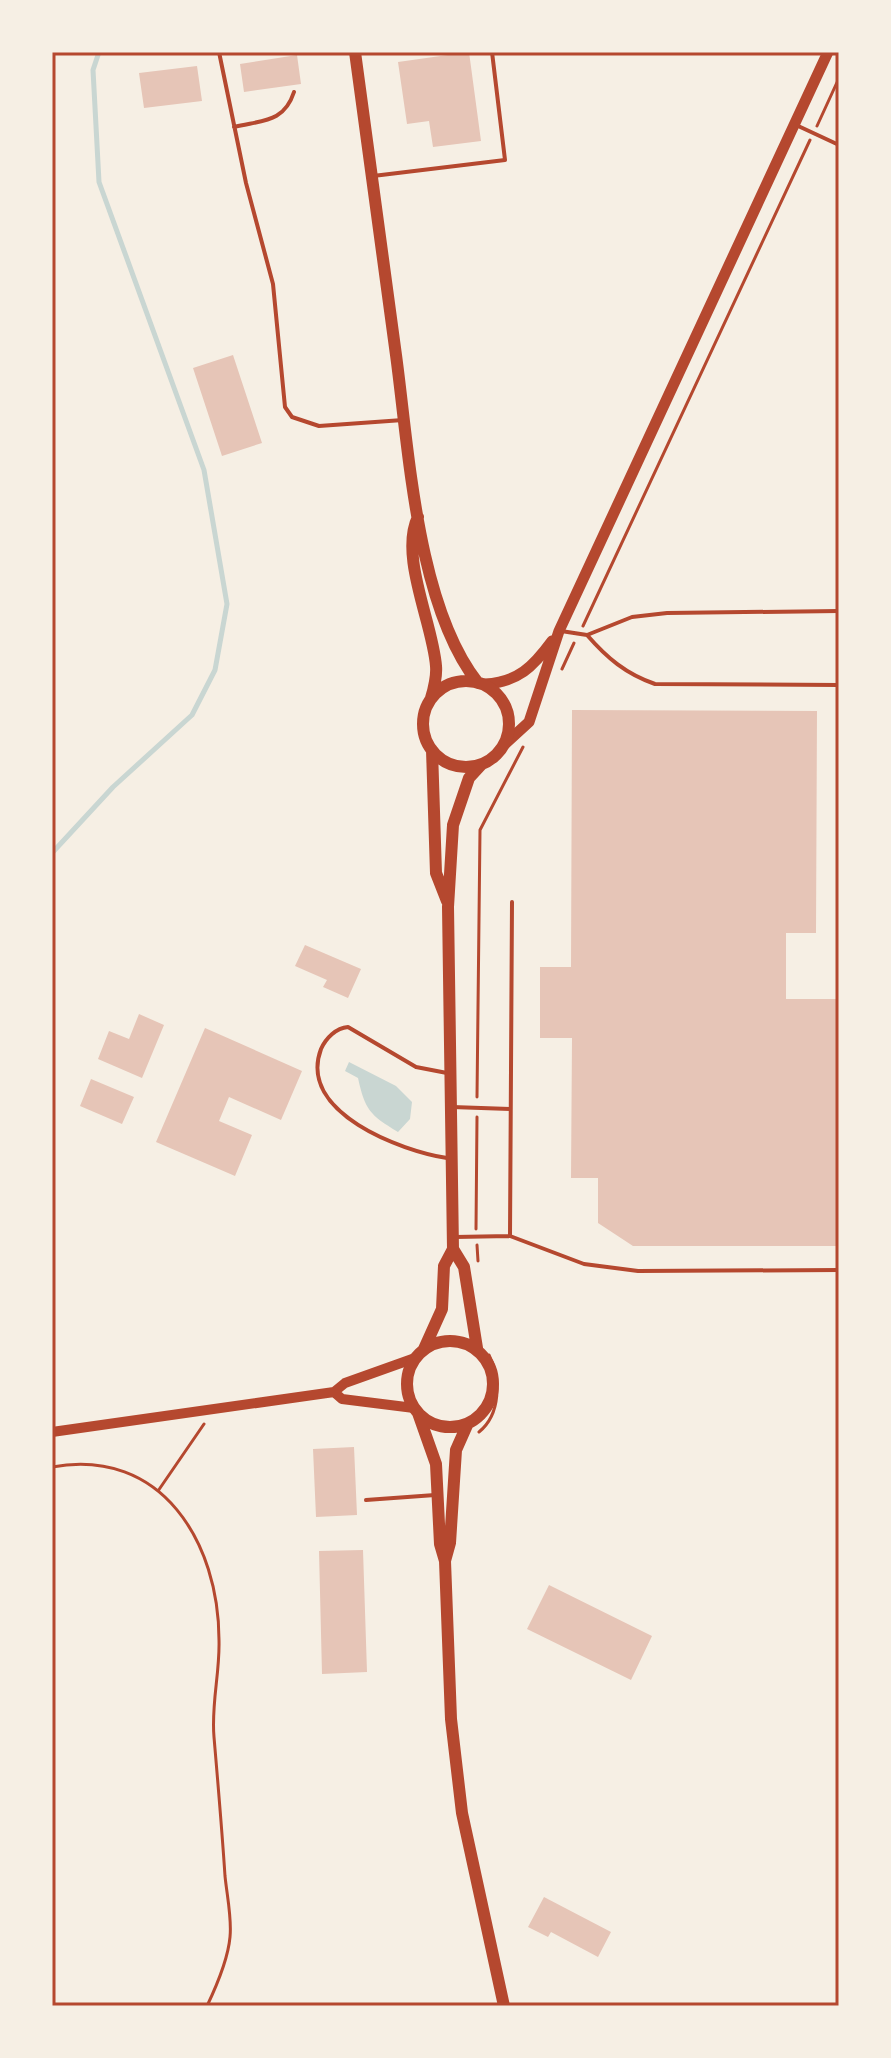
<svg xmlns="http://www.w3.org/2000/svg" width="891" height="2058" viewBox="0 0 891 2058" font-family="Signika,sans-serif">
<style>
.water{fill:#c9d6d2}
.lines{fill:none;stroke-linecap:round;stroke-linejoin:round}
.stream{stroke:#c9d6d2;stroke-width:5}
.building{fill:#e6c5b7}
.path{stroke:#b5482f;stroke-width:3}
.service{stroke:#b5482f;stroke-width:4}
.tertiary{stroke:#b5482f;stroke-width:10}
.secondary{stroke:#b5482f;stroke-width:11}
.primary{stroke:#b5482f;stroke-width:12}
.neatline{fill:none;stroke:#b5482f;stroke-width:3}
</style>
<rect width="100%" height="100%" fill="#f6efe4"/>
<!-- water -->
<path class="water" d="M 349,1062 L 396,1086 L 412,1102 L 410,1119 L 398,1132 C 370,1115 365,1110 358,1078 L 345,1071 Z"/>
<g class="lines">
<!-- stream -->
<path class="stream" d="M 52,853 L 113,787 L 192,715 L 215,670 L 227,604 L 204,470 L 99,182 L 93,70 L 99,52"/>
</g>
<!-- building -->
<path class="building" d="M 469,52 L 481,141 L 433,147 L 429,121 L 407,124 L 398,62 Z
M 297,55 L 301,84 L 244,92 L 240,64 Z
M 197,66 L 202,101 L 144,108 L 139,73 Z
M 233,355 L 262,443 L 222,456 L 193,368 Z
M 572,710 L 817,711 L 816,933 L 786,933 L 786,999 L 839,999 L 839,1246 L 633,1246 L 598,1223 L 598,1178 L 571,1178 L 572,1038 L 540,1038 L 540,967 L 571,967 Z
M 305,945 L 361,969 L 348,998 L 323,987 L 327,980 L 295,966 Z
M 139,1014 L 164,1025 L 142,1078 L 98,1059 L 109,1031 L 129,1039 Z
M 205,1028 L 302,1071 L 281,1120 L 229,1097 L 219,1121 L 252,1135 L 235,1176 L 156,1142 Z
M 91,1079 L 134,1097 L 122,1124 L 80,1106 Z
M 354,1447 L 357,1515 L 316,1517 L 313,1449 Z
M 363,1550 L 367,1672 L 322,1674 L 319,1551 Z
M 549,1585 L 652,1636 L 631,1680 L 527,1629 Z
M 544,1897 L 611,1932 L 598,1957 L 551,1932 L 548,1937 L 528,1927 Z"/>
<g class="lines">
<!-- path -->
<path class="path" d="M 817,126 L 839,78
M 583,626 L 810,140
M 562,669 L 574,643
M 477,1097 L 480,830 L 523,747
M 476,1229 L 477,1117
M 477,1245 L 478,1261
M 479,1432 C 501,1414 501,1379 489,1355
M 52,1467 C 162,1447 219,1543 219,1640 C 220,1673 211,1704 214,1737 C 218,1784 222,1830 225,1876 C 227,1896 232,1918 230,1937 C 228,1960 217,1985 207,2006
M 158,1491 L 204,1424"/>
<!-- service -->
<path class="service" d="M 219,52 L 246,183 L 273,284 L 285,407 L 292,417 L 319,426 L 403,420
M 796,125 L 839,145
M 234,127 C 262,120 284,123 294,92
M 373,176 L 505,160 L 492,52
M 561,631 L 587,635 L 632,617 L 667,613 L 839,611
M 587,635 C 607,658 626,674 655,684 L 839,685
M 447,1073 L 416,1067 L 348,1027 C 336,1028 326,1038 321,1049 C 297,1113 402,1151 447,1158
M 452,1107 L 510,1109
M 510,1236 L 584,1264 L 638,1271 L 839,1270
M 455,1237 L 510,1236 L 512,902
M 366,1500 L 435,1495"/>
<!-- tertiary -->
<path class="tertiary" d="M 334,1392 L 342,1399 L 414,1408
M 52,1432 L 334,1392 L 345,1383 L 415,1358"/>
<!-- secondary -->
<path class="secondary" d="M 485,684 C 518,682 533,667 552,641
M 505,744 L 529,722 L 559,631 L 828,52"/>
<!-- primary -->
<path class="primary" d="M 355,52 C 369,153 383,254 396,355 C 409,451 417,606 478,683
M 418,517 C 399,556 433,624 436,666 C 437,677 434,688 431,698
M423 724a43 43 0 1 1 86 0a43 43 0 1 1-86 0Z
M 432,750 L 436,873 L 447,901
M 453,1249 L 464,1267 L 477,1348
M407 1384a43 43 0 1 1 86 0a43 43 0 1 1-86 0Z
M 424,1349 L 442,1309 L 444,1266 L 453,1249 L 448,907 L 453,825 L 469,778 L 481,765
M 418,1413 L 436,1464 L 440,1544 L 445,1561 L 451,1719 L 462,1813 L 504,2006
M 445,1561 L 450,1543 L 456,1450 L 468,1423"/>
</g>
<!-- border -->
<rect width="891" height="2058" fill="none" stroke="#f6efe4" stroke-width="108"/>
<rect x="54" y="54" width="783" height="1950" class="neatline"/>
</svg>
